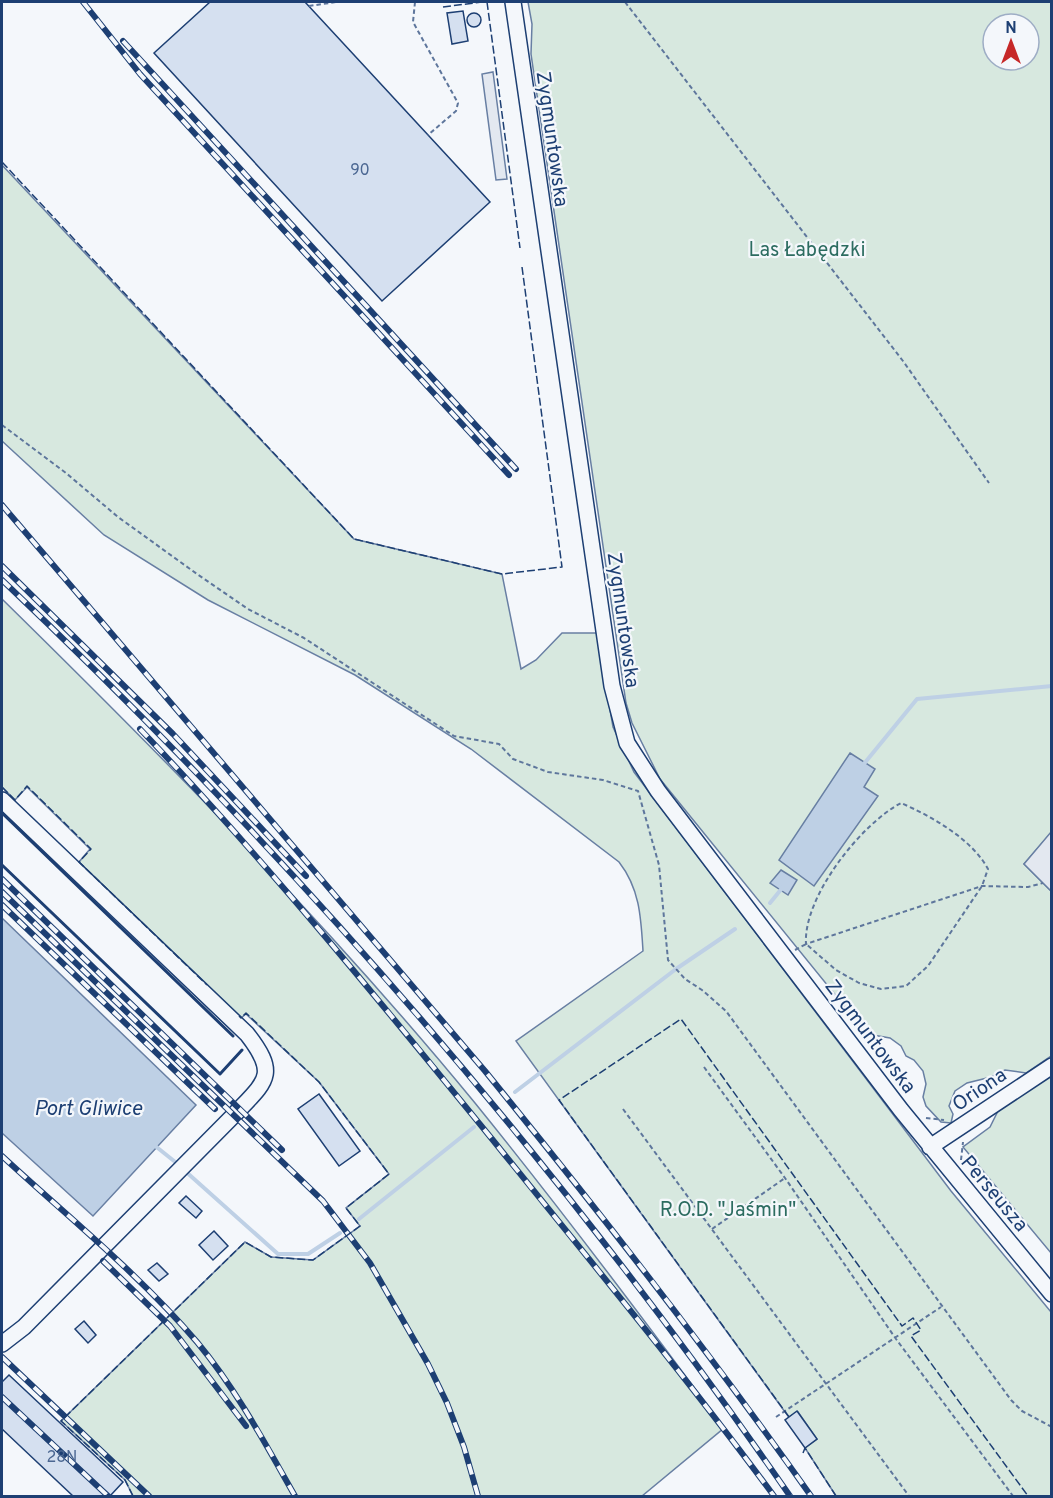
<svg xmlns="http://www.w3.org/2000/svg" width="1053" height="1498" viewBox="0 0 1053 1498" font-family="Overpass,sans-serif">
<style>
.green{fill:#d7e8df;stroke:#687fa3;stroke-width:1.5;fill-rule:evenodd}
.parking{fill:#e3e8f0;stroke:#687fa3;stroke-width:1.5}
.water{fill:#bed0e5;stroke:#687fa3;stroke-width:1.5}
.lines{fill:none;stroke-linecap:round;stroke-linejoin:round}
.stream{stroke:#bed0e5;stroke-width:4}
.building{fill:#d5e0f0;stroke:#1d3f73;stroke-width:1.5}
.minor-casing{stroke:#1d3f73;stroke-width:18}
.path{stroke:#5e769c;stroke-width:2;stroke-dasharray:4.5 3;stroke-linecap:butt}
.minor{stroke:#f4f7fb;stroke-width:15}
.rail-casing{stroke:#1d3f73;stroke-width:6}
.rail{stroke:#f4f7fb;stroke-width:4;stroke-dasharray:11;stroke-linecap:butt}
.fence{stroke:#1d3f73;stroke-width:1.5;stroke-dasharray:8 3;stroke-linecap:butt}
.wall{stroke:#1d3f73;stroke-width:3}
.labels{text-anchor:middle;stroke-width:4.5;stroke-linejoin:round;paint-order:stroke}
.number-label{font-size:16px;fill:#4b6792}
.street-label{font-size:20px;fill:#1d3f73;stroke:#f4f7fb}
.park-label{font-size:20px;fill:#2c6c60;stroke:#f4f7fb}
.water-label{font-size:21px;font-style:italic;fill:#1d3f73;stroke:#f4f7fb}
</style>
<rect width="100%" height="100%" fill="#f4f7fb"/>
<!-- green -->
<path class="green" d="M 528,2 L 1051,2 L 1052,832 L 1024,864 L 1051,891 L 1051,1056 L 1026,1073 L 1005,1070 L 991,1077 L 967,1083 L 955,1091 L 949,1106 L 953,1114 L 951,1123 L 941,1122 L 926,1106 L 923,1097 L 926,1084 L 923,1071 L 914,1060 L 906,1056 L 901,1046 L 890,1038 L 867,1034 L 660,779 L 632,723 L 626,703 L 531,54 L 532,24 ZM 993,24 L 1029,24 L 1029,60 L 993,60 Z
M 2,165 L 354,539 L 502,574 L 521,669 L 536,660 L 562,633 L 597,633 L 613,727 L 634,772 L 951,1191 L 1051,1312 L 1051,1496 L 836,1496 L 805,1448 L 817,1439 L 798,1412 L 789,1417 L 785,1412 L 516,1041 L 643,951 C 641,918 640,889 619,862 L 471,749 L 355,675 L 208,600 L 104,535 L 2,441 Z
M 2,599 C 166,760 329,925 475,1103 C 561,1209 643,1318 724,1428 L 642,1496 L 133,1496 L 125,1480 L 61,1421 L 245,1242 L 271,1257 L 313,1260 L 360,1226 L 346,1208 L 389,1174 L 319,1082 L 246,1014 L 241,1018 L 79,862 L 90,849 L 27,787 L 15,800 L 2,787 Z
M 1051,1075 L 1051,1253 L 963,1147 L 990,1127 L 998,1111 Z"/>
<!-- parking -->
<path class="parking" d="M 493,72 L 507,179 L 496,180 L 482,74 Z
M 1051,832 L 1051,891 L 1024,864 Z"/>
<!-- water -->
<path class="water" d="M 850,753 L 875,769 L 864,787 L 878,796 L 814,886 L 779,860 Z
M 781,870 L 797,880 L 788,895 L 770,883 Z
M 2,918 L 196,1105 L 93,1216 L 2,1133 Z"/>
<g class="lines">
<!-- stream -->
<path class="stream" d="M 863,765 L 917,699 L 1052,686
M 770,903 L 783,887
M 515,1092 L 676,969 L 735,929
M 154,1145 L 179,1165
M 184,1170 L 278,1254 L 308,1254 L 340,1233
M 359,1219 L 474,1127"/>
</g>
<!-- building -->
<path class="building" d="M 210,2 L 305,2 L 490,202 L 382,301 L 154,53 Z
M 463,11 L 468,41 L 452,44 L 447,13 Z
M467 20a7 7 0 1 1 14 0a7 7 0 1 1-14 0Z
M 319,1094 L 360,1151 L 339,1166 L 298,1109 Z
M 186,1196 L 202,1211 L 196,1218 L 179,1203 Z
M 214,1231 L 228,1246 L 213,1260 L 199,1245 Z
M 157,1263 L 168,1274 L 159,1281 L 148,1270 Z
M 84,1321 L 96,1335 L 88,1343 L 75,1329 Z
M 9,1375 L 123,1482 L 110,1496 L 73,1496 L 2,1429 L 2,1382 Z
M 797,1411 L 817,1439 L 805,1448 L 785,1420 Z"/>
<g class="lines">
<!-- minor casing -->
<g class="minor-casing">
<path id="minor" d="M 513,2 L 612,686 L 627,743 L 658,791 L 901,1110 L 1052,1294
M 2,800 L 247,1034 C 279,1075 266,1081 234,1115 L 24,1327 L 2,1344
M 930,1147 L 1052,1066"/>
</g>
<!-- path -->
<path class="path" d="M 415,2 L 413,22 L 458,103 L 456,111 L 428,135
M 625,2 L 903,361 L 989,483
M 309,6 L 336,2
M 2,425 L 66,473 L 118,517 L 197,574 L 248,609 L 304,638 L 454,736 L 499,744 L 513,759 L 548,772 L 603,780 L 638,791 L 659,865 L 668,960 L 685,979 L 702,990 L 726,1011 L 1011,1400 L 1022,1411 L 1052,1427
M 795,950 L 806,944 L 836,970 L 859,983 L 881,989 L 906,986 L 928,966 L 982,886 L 988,869 C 972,839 931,816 901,803 C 861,824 803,897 806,944 L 982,886 L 1028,887 L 1043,883
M 704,1067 L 785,1178 L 896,1339 L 1013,1496
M 623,1109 L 909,1496
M 926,1118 L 944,1120
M 961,1160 L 963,1142
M 712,1229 L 785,1178
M 776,1417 L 941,1307"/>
<!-- minor -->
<use href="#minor" class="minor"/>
<!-- rail casing -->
<g class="rail-casing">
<path id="rail" d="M 83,2 L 140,74 L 509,475
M 123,41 L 516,469
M 2,505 L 485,1071 C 598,1210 708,1350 811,1496
M 2,566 L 173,734 L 306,876
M 2,580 C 294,857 561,1165 790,1496
M 140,729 C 264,859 378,999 492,1139 C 587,1257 684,1374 774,1496
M 2,879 L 282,1150
M 2,892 L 323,1201 L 370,1263 L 428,1364 L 447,1403 L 464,1447 L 478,1496
M 2,905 L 215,1109
M 2,1156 C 67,1216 139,1274 197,1342 C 236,1389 265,1443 295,1496
M 103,1261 L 170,1326 L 246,1426
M 2,1357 L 149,1496
M 2,1397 L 108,1496"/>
</g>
<!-- rail -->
<use href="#rail" class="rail"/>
<!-- fence -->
<path class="fence" d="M 487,2 L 520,248
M 443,7 L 482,2
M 2,162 L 354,539 L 502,574 L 562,567 L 522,267
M 2,787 L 15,800 L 27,786 L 91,849 L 79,862 L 207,985
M 789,1417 L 559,1100 L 681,1019 L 902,1326 L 913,1318 L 921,1330 L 911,1336 L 1028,1496
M 803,1453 L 805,1448 L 836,1496
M 133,1496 L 125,1480 L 61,1421 L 245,1242 L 271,1257 L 313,1260 L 360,1226 L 346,1208 L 389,1174 L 319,1082 L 246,1013 L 241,1018 L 239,1016"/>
<!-- wall -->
<path class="wall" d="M 2,813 L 233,1036
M 2,865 L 220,1074 L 242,1050"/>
</g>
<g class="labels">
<!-- number labels -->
<g class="number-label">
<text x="360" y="175">90</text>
<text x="62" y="1462">28N</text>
</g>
<!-- street labels -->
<g class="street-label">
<text transform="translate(553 139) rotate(82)" y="7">Zygmuntowska</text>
<text transform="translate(624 620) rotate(82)" y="7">Zygmuntowska</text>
<text transform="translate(871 1036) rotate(53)" y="7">Zygmuntowska</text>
<text transform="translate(979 1089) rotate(-34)" y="7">Oriona</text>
<text transform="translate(995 1193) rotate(50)" y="7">Perseusza</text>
</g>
<!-- park labels -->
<g class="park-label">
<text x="807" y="256">Las Łabędzki</text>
<text x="728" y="1216">R.O.D. "Jaśmin"</text>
</g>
<!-- water labels -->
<g class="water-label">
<text x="88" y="1115">Port Gliwice</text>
</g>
</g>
<!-- border -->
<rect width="1053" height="1498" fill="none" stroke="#1d3f73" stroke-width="6"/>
<!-- north arrow -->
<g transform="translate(1011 42)"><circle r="28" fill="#f4f7fb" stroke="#9eadc5" stroke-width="1.5"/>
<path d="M0-4.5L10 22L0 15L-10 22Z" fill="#c62828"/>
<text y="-9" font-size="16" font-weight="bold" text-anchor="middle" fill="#1d3f73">N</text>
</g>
</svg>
